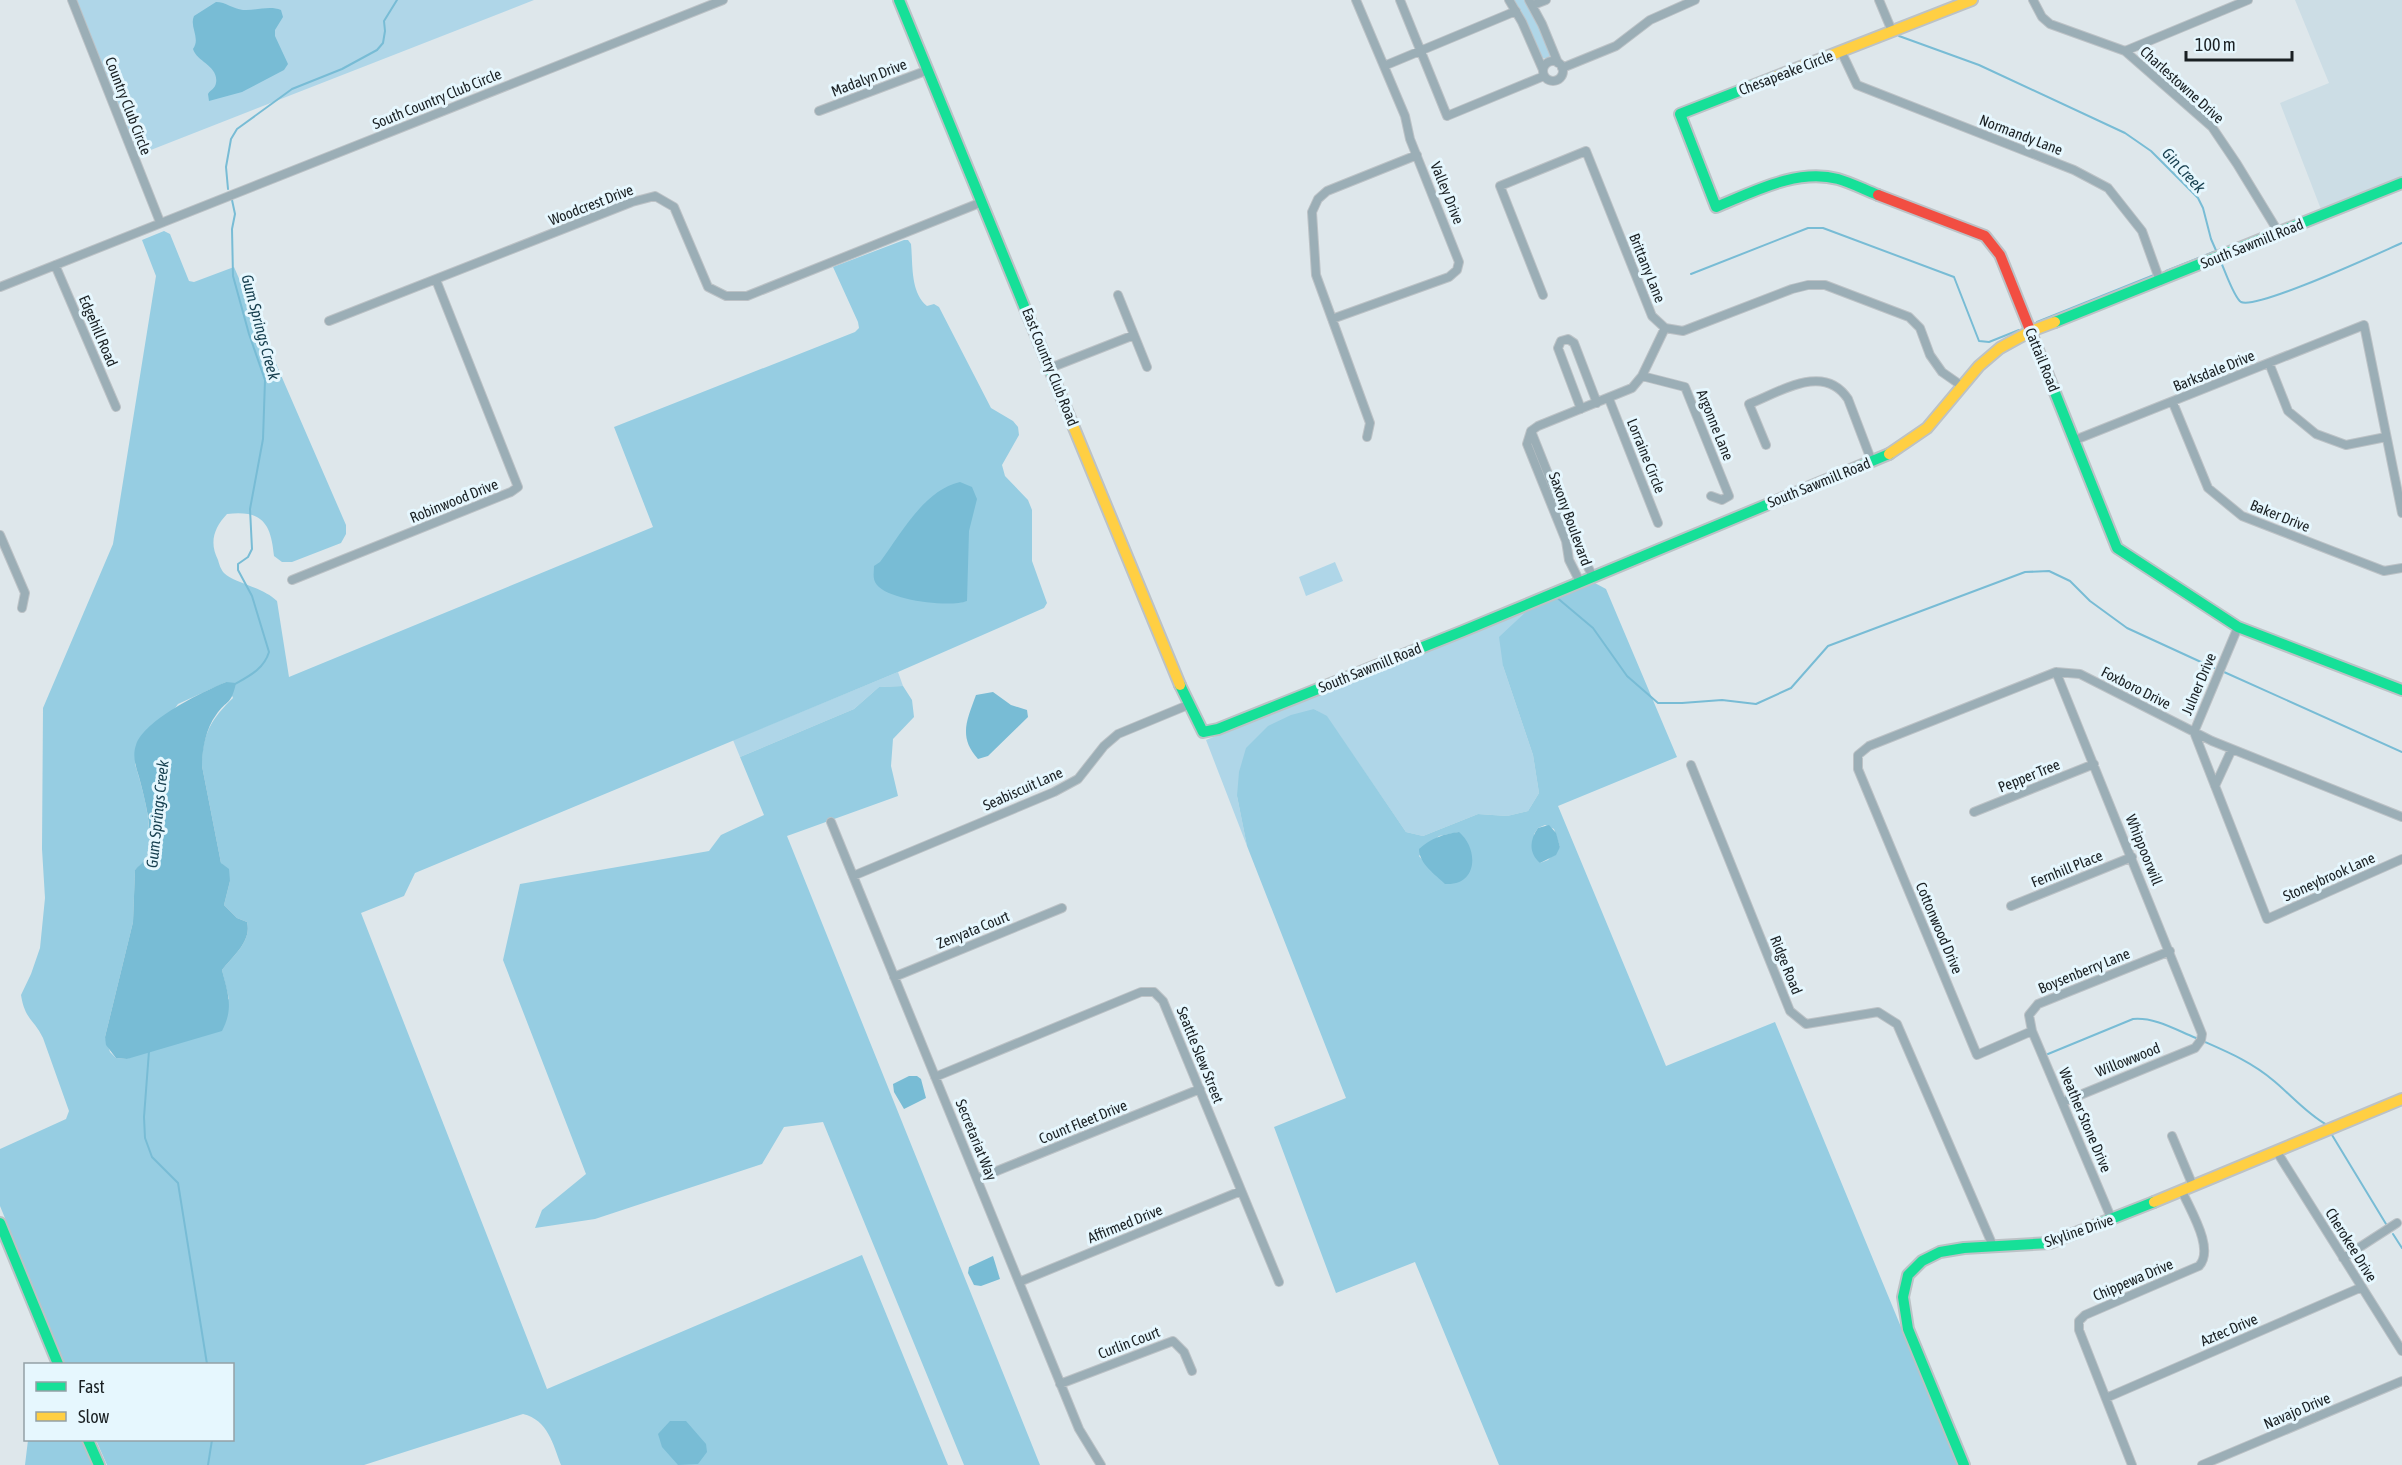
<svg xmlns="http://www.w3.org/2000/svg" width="2402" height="1465" viewBox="0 0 2402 1465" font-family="'Asap Condensed',sans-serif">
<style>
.built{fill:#ccdde5}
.green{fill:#afd6e8}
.forest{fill:#96cde2;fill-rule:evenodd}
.water{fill:#78bcd5}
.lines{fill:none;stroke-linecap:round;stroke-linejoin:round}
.stream{stroke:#78bcd5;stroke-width:2}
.street-casing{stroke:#bcc2c6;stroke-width:10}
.fast-casing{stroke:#bcc2c6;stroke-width:14}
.slow-casing{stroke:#bcc2c6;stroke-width:14}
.jam-casing{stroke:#bcc2c6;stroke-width:14}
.street{stroke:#9baeb6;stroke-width:8}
.fast{stroke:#16e098;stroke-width:10}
.slow{stroke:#ffcf43;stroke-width:10}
.jam{stroke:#f24e42;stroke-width:10}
.labels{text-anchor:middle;stroke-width:6;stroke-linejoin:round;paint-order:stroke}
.street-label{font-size:15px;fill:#1a2023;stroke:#e6f7fe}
.water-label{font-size:16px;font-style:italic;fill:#153e4e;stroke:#e6f7fe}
</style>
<rect width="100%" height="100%" fill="#dee7eb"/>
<!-- built -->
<path class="built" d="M 2295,0 L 2402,0 L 2402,179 L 2322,212 L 2280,103 L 2329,83 Z"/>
<!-- green -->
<path class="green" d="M 75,0 L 534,0 L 138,155 Z
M 1513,0 L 1525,0 L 1538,24 L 1551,54 L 1548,59 L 1542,58 L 1529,28 Z
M 1335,562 L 1343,581 L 1306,596 L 1299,577 Z
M 1529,609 L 1503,666 L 1533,755 L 1539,793 L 1528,811 L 1507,816 L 1478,814 L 1423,836 L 1406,832 L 1327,717 L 1314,709 L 1237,796 L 1247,846 L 1206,740 Z
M 898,672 L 903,686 L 879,687 L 854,709 L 740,757 L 733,740 Z"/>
<!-- forest -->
<path class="forest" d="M 164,231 L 170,234 L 189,281 L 194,282 L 234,267 L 346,525 L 346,534 L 341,543 L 292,562 L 282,562 L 274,556 C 271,523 262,510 227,514 C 214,528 209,542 218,560 C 219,564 221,570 224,573 C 234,583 263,587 277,601 L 289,677 L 653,527 L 614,427 L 855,332 L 859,328 L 858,322 L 833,267 L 904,240 L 908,240 L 911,244 C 913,264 910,292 927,306 L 934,304 L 939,307 L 991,408 L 1013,421 L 1018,427 L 1019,435 L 1002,465 L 1005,476 L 1028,500 L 1032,510 L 1032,561 L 1047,603 L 1044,608 L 898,672 L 415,873 L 404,896 L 361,913 L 547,1389 L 862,1255 L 948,1465 L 561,1465 C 553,1444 548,1420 523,1414 L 364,1465 L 107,1465 L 96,1440 L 232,1440 L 232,1364 L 65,1364 L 0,1206 L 0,1149 L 66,1119 L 69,1111 L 43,1038 C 34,1019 25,1020 21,995 L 31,974 L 40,948 L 45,898 L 42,849 L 43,708 L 113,544 L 156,276 L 142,240 ZM 226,682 L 233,698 C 211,719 202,735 202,766 L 221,863 L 230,881 L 224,905 L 237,918 L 247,922 C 252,941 233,956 222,970 L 229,999 L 127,1059 L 116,1058 L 110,1052 L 105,1037 L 133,922 L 135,870 C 139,866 145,861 147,855 C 154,827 143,791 135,764 L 178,704 Z
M 1593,582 L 1606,589 L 1677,757 L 1558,806 L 1666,1066 L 1775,1022 L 1958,1465 L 1499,1465 L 1415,1262 L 1336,1293 L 1274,1127 L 1346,1098 L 1247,846 L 1237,796 L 1239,772 L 1246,748 L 1268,726 L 1291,715 L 1314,709 L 1327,716 L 1406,832 L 1423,836 L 1478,814 L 1507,816 L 1528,811 L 1539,793 L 1533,755 L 1503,666 L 1499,637 L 1529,609 ZM 1545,825 L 1554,829 L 1560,847 L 1548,860 L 1540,863 L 1534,834 L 1538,828 ZM 1459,832 L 1435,874 L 1419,856 L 1439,836 Z
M 903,686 L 912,700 L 914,717 L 893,739 L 891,766 L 898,796 L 787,836 L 1040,1465 L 964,1465 L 823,1122 L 784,1127 L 762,1164 L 595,1219 L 535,1228 L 542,1210 L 586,1174 L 503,960 L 520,884 L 709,851 L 721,835 L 764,815 L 740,757 L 854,709 L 879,687 Z
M 28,1440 L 82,1440 L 93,1465 L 25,1465 Z"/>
<!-- water -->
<path class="water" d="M 216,2 C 226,2 233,9 243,10 C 256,11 269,5 281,10 L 283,17 L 275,30 L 275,36 L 288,64 L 284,70 L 242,92 L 209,101 L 208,94 C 211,89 215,89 216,83 C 219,66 197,62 193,49 C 201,38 189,27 194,16 Z
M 960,482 L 972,487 L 977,499 L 969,531 L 967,601 C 949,608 889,600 877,585 C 872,579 874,573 874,566 L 880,562 C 901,534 924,490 960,482 Z
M 226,682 L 236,683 C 231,706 227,699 216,715 C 206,728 202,750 202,766 L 221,863 L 229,869 L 230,881 L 224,905 L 237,918 L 247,922 C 252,941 233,956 222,970 C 228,994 234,1008 222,1031 L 127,1059 L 116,1058 L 106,1045 L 105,1037 L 133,922 L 135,870 C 138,866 145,861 147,856 C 154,832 145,800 139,777 C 136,767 132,756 136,745 C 144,720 202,692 226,682 Z
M 993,692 L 1011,705 L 1027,710 L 1028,717 L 988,756 L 978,759 C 958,737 967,720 976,695 Z
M 1549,825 L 1556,833 L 1560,847 L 1556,855 L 1540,863 C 1529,853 1529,841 1538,828 Z
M 1459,832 C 1479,849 1478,886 1445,884 C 1436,875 1419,864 1419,849 C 1431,838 1444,834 1459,832 Z
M 909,1076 L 917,1076 L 921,1079 L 926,1098 L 904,1109 L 894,1092 L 893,1084 Z
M 993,1256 L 1000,1279 L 981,1286 L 974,1285 L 968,1273 L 969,1267 Z
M 670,1421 L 686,1421 L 706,1444 L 707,1452 L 698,1464 L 678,1465 L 662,1447 L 658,1434 Z"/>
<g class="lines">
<!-- stream -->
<path class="stream" d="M 1899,36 L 1979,65 L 2125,133 L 2151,151 L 2198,198 L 2203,208 L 2211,239 L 2218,255
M 228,189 L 226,167 L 231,139 L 237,129 L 292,89 L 342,69 L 377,50 L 383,43 L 385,31 L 384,21 L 397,0
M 232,200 L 235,214 L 232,229 L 233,276 L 249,334 L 265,380 L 263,439 L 250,509 L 252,549 L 248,557 L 238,564 L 238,570 L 252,596 L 269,652 C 264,669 249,676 235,684
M 2220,260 C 2224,268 2234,298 2241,302 C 2257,310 2379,253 2402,243
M 2166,271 L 2216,251
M 1691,274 L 1808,228 L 1823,228 L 1954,277 L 1979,341 L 1989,342 L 2019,330
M 2037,322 L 2154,275
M 1555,596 L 1593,628 L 1627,676 L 1658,703 L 1682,703 L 1722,700 L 1756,704 L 1791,688 L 1828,646 L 2025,572 L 2049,571 L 2070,581 L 2090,601 L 2127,628 L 2214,668
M 2224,672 L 2402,752
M 2205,1042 C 2230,1053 2253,1063 2274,1081 C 2292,1096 2307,1114 2327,1125
M 149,1051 L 144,1117 L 145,1138 L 152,1157 L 178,1183 L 207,1364
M 2048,1054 L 2133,1019 C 2155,1017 2176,1030 2196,1038
M 2332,1135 L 2386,1224
M 2393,1234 L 2402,1248
M 208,1465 L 212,1440"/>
<!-- street casing -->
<g class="street-casing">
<path id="street" d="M 72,0 L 160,222
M 1400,0 L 1447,116 L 1544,76
M 1509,0 L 1522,22 L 1543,70
M 1529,0 L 1542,24 L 1558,63
M 1879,0 L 1892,31
M 2033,0 L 2042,17 L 2050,24 L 2125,51 L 2212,127 L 2237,164 L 2279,233
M 1533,5 L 1546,0
M 1841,51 L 1857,85 L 2074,170 L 2108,188 L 2142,231 L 2160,281
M 2125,51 L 2248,0
M1543 71a10 10 0 1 1 20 0a10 10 0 1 1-20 0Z
M 1384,66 L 1516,11
M 1562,68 L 1616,46 L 1650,20 L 1695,0
M 819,111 L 928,70
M 55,265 L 116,407
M 0,287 L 723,0
M 1118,295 L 1147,367
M 1543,295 L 1500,186 L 1586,151 L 1652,316 L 1665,328 L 1683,331 L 1792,289 L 1808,285 L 1825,285 L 1909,317 L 1920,328 L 1930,355 L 1942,372 L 1962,386
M 1332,319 L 1449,277 L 1457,270 L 1459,262 L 1410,139 L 1405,116 L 1356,0
M 329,321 L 632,202 L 655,196 L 674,207 L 708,287 L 726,296 L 747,296 L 982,202
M 2269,363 L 2288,411 L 2316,434 L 2346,445 L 2386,437
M 1050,368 L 1134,335
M 1642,376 L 1685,387 L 1729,496 L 1722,500 L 1711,496
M 1609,399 L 1658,523
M 2173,403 L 2208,488 L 2242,516 L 2384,571 L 2402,568
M 1581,409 L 1558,348 L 1561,341 L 1568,339 L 1574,343 L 1597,403
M 1531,431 L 1538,426 L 1632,388 L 1642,376 L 1665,328
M 1367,437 L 1370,423 L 1316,275 L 1312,212 L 1318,199 L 1327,191 L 1417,155
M 2075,440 L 2364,325 L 2402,513
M 1766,445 L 1749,404 C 1780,392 1824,362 1848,399 L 1872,462
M 0,535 L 25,593 L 22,608
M 292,580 L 511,492 L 518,487 L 436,280
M 1580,582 L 1569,560 L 1566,541 L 1527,444 L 1531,431 L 1574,539 L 1593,577
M 2238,627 L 2194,732 L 2267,919 L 2402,859
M 2056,672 L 2202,1034 L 2201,1040 L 2195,1048 L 2063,1102
M 1691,765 L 1790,1011 L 1806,1024 L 1878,1012 L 1897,1024 L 1993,1246
M 2215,786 L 2232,749
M 1974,812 L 2094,764
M 831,822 L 1079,1429 L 1101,1465
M 853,876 L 1054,792 L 1078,779 L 1104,746 L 1118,734 L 1188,705
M 2011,906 L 2132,857
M 894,977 L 1062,908
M 2032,1031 L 1977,1055 L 1858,769 L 1858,755 L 1869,746 L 2056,672 L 2080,674 L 2212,741 L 2402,817
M 935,1077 L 1141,992 L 1154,992 L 1163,1001 L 1279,1282
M 2172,1136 L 2193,1186
M 2277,1152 L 2402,1351
M 977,1179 L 1200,1089
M 2112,1220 L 2032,1031 L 2029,1015 L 2038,1004 L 2170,951
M 2343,1258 L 2397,1223
M 1019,1282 L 1241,1191
M 1060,1384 L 1173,1341 L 1184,1352 L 1192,1371
M 2106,1398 L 2362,1287
M 2132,1465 L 2079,1330 L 2079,1321 L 2085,1315 L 2199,1266 C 2215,1249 2190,1210 2182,1191
M 2202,1465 L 2402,1381"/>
</g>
<!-- fast casing -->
<g class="fast-casing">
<path id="fast" d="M 899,0 L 1053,377
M 1775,77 L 1680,114 L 1716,207 C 1753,192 1797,168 1838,179 C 1852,183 1865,190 1878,195
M 2055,322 L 2402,183
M 2032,335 L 2117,548 L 2238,627 L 2402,690
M 1180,685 L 1203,732 L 1218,729 L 1463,631 L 1889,454
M 0,1223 L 58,1364
M 88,1440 L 99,1465
M 1964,1465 L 1908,1329 L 1903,1297 L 1908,1275 L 1922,1261 L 1940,1252 L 1964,1248 L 2050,1243 L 2154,1202"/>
</g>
<!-- slow casing -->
<g class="slow-casing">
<path id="slow" d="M 1775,77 L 1972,0
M 1053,377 L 1180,685
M 1889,454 L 1927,428 L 1979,366 L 2000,348 L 2031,331 L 2055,322
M 2154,1202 L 2402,1099"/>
</g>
<!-- jam casing -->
<g class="jam-casing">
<path id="jam" d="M 1878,195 L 1985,236 L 2000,255 L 2032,335"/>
</g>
<!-- street -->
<use href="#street" class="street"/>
<!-- fast -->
<use href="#fast" class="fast"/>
<!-- slow -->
<use href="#slow" class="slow"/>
<!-- jam -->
<use href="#jam" class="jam"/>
</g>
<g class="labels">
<!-- street labels -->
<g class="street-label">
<text transform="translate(1786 73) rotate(-21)" y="5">Chesapeake Circle</text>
<text transform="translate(869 78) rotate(-21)" y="5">Madalyn Drive</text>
<text transform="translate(2182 85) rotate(42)" y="5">Charlestowne Drive</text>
<text transform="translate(437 99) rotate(-22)" y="5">South Country Club Circle</text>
<text transform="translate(128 106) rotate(69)" y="5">Country Club Circle</text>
<text transform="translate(2021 135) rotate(21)" y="5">Normandy Lane</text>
<text transform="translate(1447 193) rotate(68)" y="5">Valley Drive</text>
<text transform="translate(591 205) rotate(-21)" y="5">Woodcrest Drive</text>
<text transform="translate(2252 244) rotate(-22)" y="5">South Sawmill Road</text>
<text transform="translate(1647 268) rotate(68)" y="5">Brittany Lane</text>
<text transform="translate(98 331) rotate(67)" y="5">Edgehill Road</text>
<text transform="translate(2042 360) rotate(68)" y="5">Cattail Road</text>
<text transform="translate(1050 367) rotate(68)" y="5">East Country Club Road</text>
<text transform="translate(2214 371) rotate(-22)" y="5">Barksdale Drive</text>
<text transform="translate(1715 425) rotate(68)" y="5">Argonne Lane</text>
<text transform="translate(1646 456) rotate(68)" y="5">Lorraine Circle</text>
<text transform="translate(1819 483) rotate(-22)" y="5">South Sawmill Road</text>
<text transform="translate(454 501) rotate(-22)" y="5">Robinwood Drive</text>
<text transform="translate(2280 516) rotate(22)" y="5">Baker Drive</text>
<text transform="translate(1570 519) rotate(70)" y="5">Saxony Boulevard</text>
<text transform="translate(1370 668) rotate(-22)" y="5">South Sawmill Road</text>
<text transform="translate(2199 684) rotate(-67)" y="5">Julner Drive</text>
<text transform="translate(2136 688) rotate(27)" y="5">Foxboro Drive</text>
<text transform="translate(2029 776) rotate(-22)" y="5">Pepper Tree</text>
<text transform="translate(1023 789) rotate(-24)" y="5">Seabiscuit Lane</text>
<text transform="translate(2144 850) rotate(68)" y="5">Whippoorwill</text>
<text transform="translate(2067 869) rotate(-22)" y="5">Fernhill Place</text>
<text transform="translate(2329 877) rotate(-24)" y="5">Stoneybrook Lane</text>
<text transform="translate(1939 928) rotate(67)" y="5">Cottonwood Drive</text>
<text transform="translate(973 930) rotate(-22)" y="5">Zenyata Court</text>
<text transform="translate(1786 965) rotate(68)" y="5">Ridge Road</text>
<text transform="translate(2084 971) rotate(-22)" y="5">Boysenberry Lane</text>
<text transform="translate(1200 1055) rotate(68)" y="5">Seattle Slew Street</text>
<text transform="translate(2128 1060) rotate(-22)" y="5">Willowwood</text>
<text transform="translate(2085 1120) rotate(67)" y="5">Weather Stone Drive</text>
<text transform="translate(1083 1122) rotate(-22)" y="5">Count Fleet Drive</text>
<text transform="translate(976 1140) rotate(68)" y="5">Secretariat Way</text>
<text transform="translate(1125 1224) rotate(-22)" y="5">Affirmed Drive</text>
<text transform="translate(2079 1231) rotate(-19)" y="5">Skyline Drive</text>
<text transform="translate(2351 1245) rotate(58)" y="5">Cherokee Drive</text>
<text transform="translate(2133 1280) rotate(-23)" y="5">Chippewa Drive</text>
<text transform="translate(2229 1330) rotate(-23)" y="5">Aztec Drive</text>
<text transform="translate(1129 1343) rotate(-21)" y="5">Curlin Court</text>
<text transform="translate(2297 1411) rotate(-23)" y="5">Navajo Drive</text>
</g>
<!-- water labels -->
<g class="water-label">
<text transform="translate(2184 170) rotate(47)" y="6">Gin Creek</text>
<text transform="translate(261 327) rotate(75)" y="6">Gum Springs Creek</text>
<text transform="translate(157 814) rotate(-84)" y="6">Gum Springs Creek</text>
</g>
</g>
<!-- legend -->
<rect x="24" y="1363" width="210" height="78" fill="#e6f7fe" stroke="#94a1a6" stroke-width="1.5"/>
<rect x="36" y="1382" width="30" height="9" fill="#16e098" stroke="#94a1a6" stroke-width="1.5"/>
<text x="78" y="1393" font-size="18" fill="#1a2023">Fast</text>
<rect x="36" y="1412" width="30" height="9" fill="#ffcf43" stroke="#94a1a6" stroke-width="1.5"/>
<text x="78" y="1423" font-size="18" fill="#1a2023">Slow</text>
<!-- scale -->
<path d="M2186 51v9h106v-9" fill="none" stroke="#1a2023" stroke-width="3"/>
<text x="2195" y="51" font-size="18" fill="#1a2023" stroke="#e6f7fe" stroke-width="4.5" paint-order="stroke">100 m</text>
</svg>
